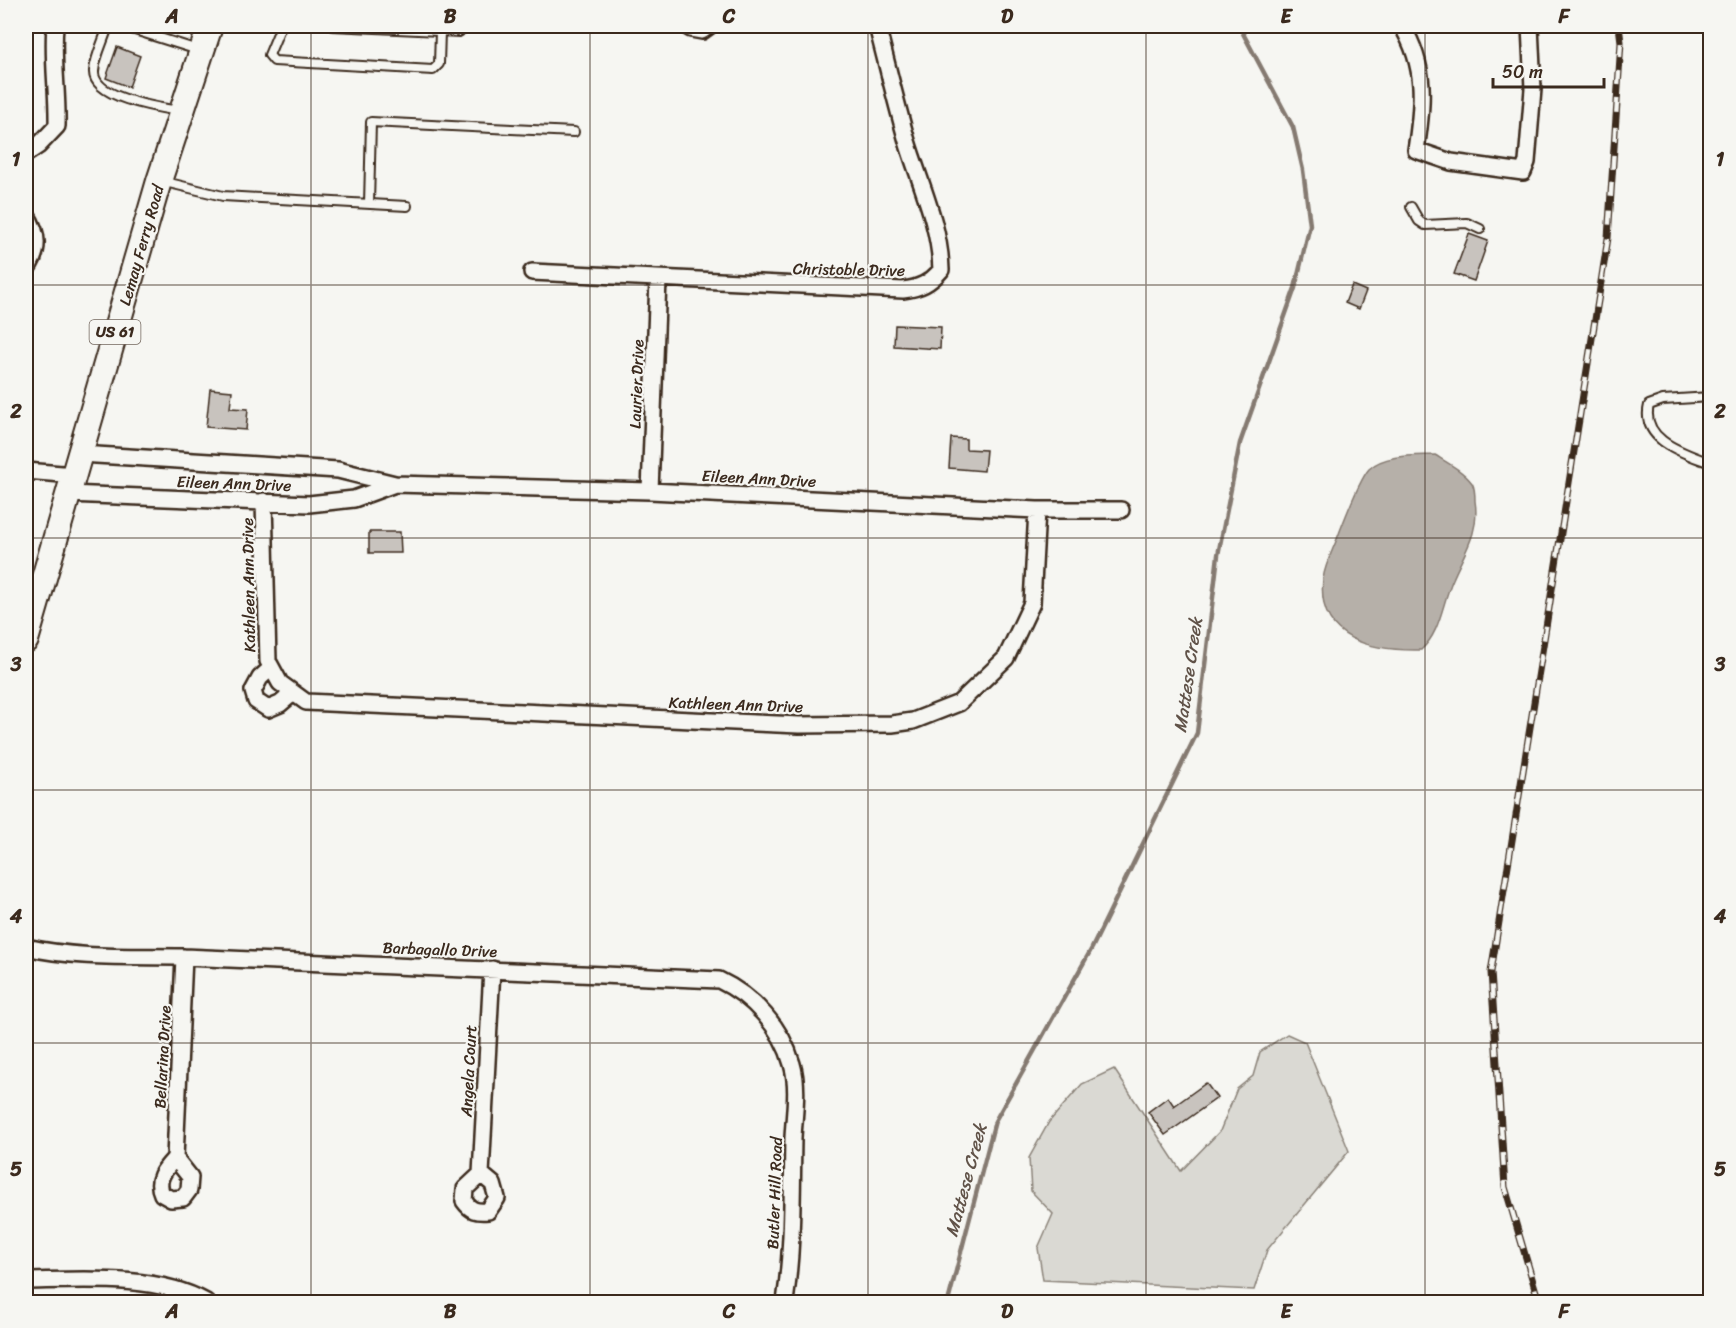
<svg xmlns="http://www.w3.org/2000/svg" width="1736" height="1328" viewBox="0 0 1736 1328" font-family="Sriracha,sans-serif">
<style>
.built{fill:#e8e7e2}
.green{fill:#dad9d3;stroke:#8a8278;stroke-width:1.5}
.water{fill:#b6b0a9;stroke:#857a71;stroke-width:1.5}
.lines{fill:none;stroke-linecap:round;stroke-linejoin:round}
.stream{stroke:#857a71;stroke-width:4.5}
.building{fill:#c8c3be;stroke:#3b2a1e;stroke-width:1.5}
.lane-casing{stroke:#3b2a1e;stroke-width:12}
.street-casing{stroke:#3b2a1e;stroke-width:20}
.primary-casing{stroke:#3b2a1e;stroke-width:28}
.lane{stroke:#f6f6f2;stroke-width:8}
.street{stroke:#f6f6f2;stroke-width:15}
.primary{stroke:#f6f6f2;stroke-width:24}
.rail-casing{stroke:#3b2a1e;stroke-width:7}
.rail{stroke:#f6f6f2;stroke-width:4.5;stroke-dasharray:14;stroke-linecap:butt}
.grid{fill:none;stroke:#3b2a1e;stroke-width:1.5;stroke-opacity:0.55}
.labels{text-anchor:middle;stroke-width:4.5;stroke-linejoin:round;paint-order:stroke}
.shield{fill:#f6f6f2;stroke:#73675e;stroke-width:1.5}
.shield-label{font-size:15px;font-weight:bold;fill:#3b2a1e}
.street-label{font-size:16px;fill:#3b2a1e;stroke:#f6f6f2}
.water-label{font-size:18px;font-style:italic;fill:#605248;stroke:#f6f6f2}
.neatline{fill:none;stroke:#3b2a1e;stroke-width:2}
.grid-label{font-size:20px;text-anchor:middle;font-weight:bold;fill:#3b2a1e}
</style>
<rect width="100%" height="100%" fill="#f6f6f2"/>
<filter id="ink" filterUnits="userSpaceOnUse"><feTurbulence type="fractalNoise" baseFrequency=".0167" numOctaves="2"/><feDisplacementMap in="SourceGraphic" scale="12" xChannelSelector="R" yChannelSelector="G"/><feConvolveMatrix kernelMatrix="1 2 1 2 8 2 1 2 1" color-interpolation-filters="sRGB"/></filter>
<g filter="url(#ink)">
<!-- built -->
<path class="built" d="M 112,1298 L 151,1302 L 53,1302 L 60,1300 Z"/>
<!-- green -->
<path class="green" d="M 1287,1034 L 1305,1042 L 1349,1151 L 1267,1250 L 1254,1290 L 1043,1280 L 1038,1248 L 1053,1214 L 1031,1191 L 1029,1158 L 1049,1122 L 1082,1084 L 1114,1069 L 1181,1171 L 1220,1131 L 1237,1089 L 1253,1076 L 1260,1052 Z"/>
<!-- water -->
<path class="water" d="M 1435,455 C 1448,463 1463,471 1472,483 C 1475,488 1475,496 1475,501 C 1480,532 1464,553 1453,579 C 1442,603 1441,632 1421,650 C 1373,651 1316,641 1323,579 C 1325,563 1335,546 1340,531 C 1345,518 1361,478 1369,469 C 1385,454 1415,456 1435,455 Z"/>
<g class="lines">
<!-- stream -->
<path class="stream" d="M 948,1302 L 995,1121 L 1092,948 L 1197,733 L 1218,555 L 1240,443 L 1295,288 L 1310,225 L 1303,170 L 1293,127 L 1239,26"/>
</g>
<!-- building -->
<path class="building" d="M 117,47 L 140,56 L 129,87 L 106,78 Z
M 1469,234 L 1488,241 L 1474,281 L 1454,274 Z
M 1352,285 L 1366,291 L 1359,309 L 1345,303 Z
M 895,325 L 941,327 L 940,349 L 894,346 Z
M 210,389 L 232,391 L 230,408 L 248,409 L 246,430 L 206,427 Z
M 951,438 L 966,439 L 966,449 L 986,450 L 984,471 L 949,468 Z
M 369,532 L 400,532 L 401,553 L 369,553 Z
M 1206,1083 L 1217,1098 L 1165,1135 L 1148,1112 L 1168,1097 L 1174,1106 Z"/>
<g class="lines">
<!-- lane casing -->
<g class="lane-casing">
<path id="lane" d="M 108,26 C 104,40 95,57 94,71 C 92,98 161,108 179,111
M 122,26 L 198,50
M 281,26 L 269,55 L 274,61 L 433,70 L 439,64 L 440,31 L 459,32 L 466,26
M 332,26 L 440,31
M 161,181 L 223,196 L 407,206
M 369,204 L 371,122 L 574,132
M 1411,207 L 1419,221 L 1425,225 L 1467,223 L 1480,229
M 1710,397 L 1663,400 L 1649,405 C 1640,441 1685,453 1710,463
M 169,1288 L 170,1302"/>
</g>
<!-- street casing -->
<g class="street-casing">
<path id="street" d="M 686,26 L 691,29 L 702,31 L 709,26
M 1402,26 C 1427,67 1423,104 1416,150 L 1451,162 L 1523,172 L 1527,162 L 1533,89 L 1530,26
M 26,154 L 38,146 L 57,126 C 58,93 52,59 55,26
M 26,214 C 39,234 40,251 26,270
M 532,272 L 903,290 C 920,288 930,283 941,270 C 940,225 920,184 907,141 C 896,103 887,64 877,26
M 80,454 L 338,470 L 395,484 L 650,491 L 1037,510 L 1121,510
M 26,471 L 74,475
M 650,491 L 658,279
M 68,494 L 309,504 L 354,499 L 395,484
M 264,501 L 268,661 L 280,683 L 306,702 L 799,725 L 892,724 L 913,721 L 959,703 L 1006,658 L 1032,603 L 1037,510
M 271,668 L 260,678 L 253,691 L 256,701 L 268,709 L 280,704 L 293,693
M 26,947 C 77,959 131,956 184,957 L 719,980 C 753,996 782,1028 792,1064 C 799,1087 794,1115 793,1138 C 792,1193 793,1248 785,1302
M 175,1158 L 190,1177 L 189,1190 L 183,1198 L 171,1199 L 162,1194 C 155,1179 165,1169 175,1158 L 184,957
M 481,1174 L 493,1184 L 497,1198 L 488,1211 C 476,1212 471,1211 464,1201 L 465,1189 L 481,1174 L 492,969
M 26,1281 C 81,1280 157,1274 206,1302"/>
</g>
<!-- primary casing -->
<g class="primary-casing">
<path id="primary" d="M 26,640 L 159,181 L 210,26"/>
</g>
<!-- lane -->
<use href="#lane" class="lane"/>
<!-- street -->
<use href="#street" class="street"/>
<!-- primary -->
<use href="#primary" class="primary"/>
<!-- rail casing -->
<g class="rail-casing">
<path id="rail" d="M 1539,1302 L 1505,1187 L 1491,972 L 1608,238 L 1621,42 L 1619,26"/>
</g>
<!-- rail -->
<use href="#rail" class="rail"/>
</g>
</g>
<!-- grid -->
<path class="grid" d="M 311,26 L 311,1302M 590,26 L 590,1302M 868,26 L 868,1302M 1146,26 L 1146,1302M 1425,26 L 1425,1302M 26,285 L 1710,285M 26,538 L 1710,538M 26,790 L 1710,790M 26,1043 L 1710,1043"/>
<g class="labels">
<!-- shield labels -->
<rect class="shield" x="89.5" y="320" width="51" height="24" rx="4.5"/>
<g class="shield-label">
<text x="115" y="337">US 61</text>
</g>
<!-- street labels -->
<g class="street-label">
<text transform="translate(141 245) rotate(-74)" y="6">Lemay Ferry Road</text>
<text transform="translate(849 269) rotate(1)" y="6">Christoble Drive</text>
<text transform="translate(636 384) rotate(-88)" y="6">Laurier Drive</text>
<text transform="translate(759 478) rotate(3)" y="6">Eileen Ann Drive</text>
<text transform="translate(234 483) rotate(2)" y="6">Eileen Ann Drive</text>
<text transform="translate(248 585) rotate(-91)" y="6">Kathleen Ann Drive</text>
<text transform="translate(736 704) rotate(2)" y="6">Kathleen Ann Drive</text>
<text transform="translate(440 949) rotate(2)" y="6">Barbagallo Drive</text>
<text transform="translate(162 1057) rotate(-87)" y="6">Bellarina Drive</text>
<text transform="translate(468 1071) rotate(-87)" y="6">Angela Court</text>
<text transform="translate(774 1193) rotate(-88)" y="6">Butler Hill Road</text>
</g>
<!-- water labels -->
<g class="water-label">
<text transform="translate(1188 675) rotate(-82)" y="6">Mattese Creek</text>
<text transform="translate(966 1180) rotate(-75)" y="6">Mattese Creek</text>
</g>
</g>
<!-- margin -->
<rect width="1736" height="1328" fill="none" stroke="#f6f6f2" stroke-width="66"/>
<!-- scale -->
<path d="M1493 78v9h111v-9" fill="none" stroke="#3b2a1e" stroke-width="3"/>
<text x="1502" y="78" font-size="18" fill="#3b2a1e" stroke="#f6f6f2" stroke-width="4.5" paint-order="stroke">50 m</text>
<rect x="33" y="33" width="1670" height="1262" class="neatline"/>
<g class="grid-label">
<text x="172" y="23">A</text>
<text x="450" y="23">B</text>
<text x="729" y="23">C</text>
<text x="1007" y="23">D</text>
<text x="1286" y="23">E</text>
<text x="1564" y="23">F</text>
<text x="16" y="166">1</text>
<text x="1720" y="166">1</text>
<text x="16" y="418">2</text>
<text x="1720" y="418">2</text>
<text x="16" y="671">3</text>
<text x="1720" y="671">3</text>
<text x="16" y="923">4</text>
<text x="1720" y="923">4</text>
<text x="16" y="1176">5</text>
<text x="1720" y="1176">5</text>
<text x="172" y="1318">A</text>
<text x="450" y="1318">B</text>
<text x="729" y="1318">C</text>
<text x="1007" y="1318">D</text>
<text x="1286" y="1318">E</text>
<text x="1564" y="1318">F</text>
</g>
</svg>
